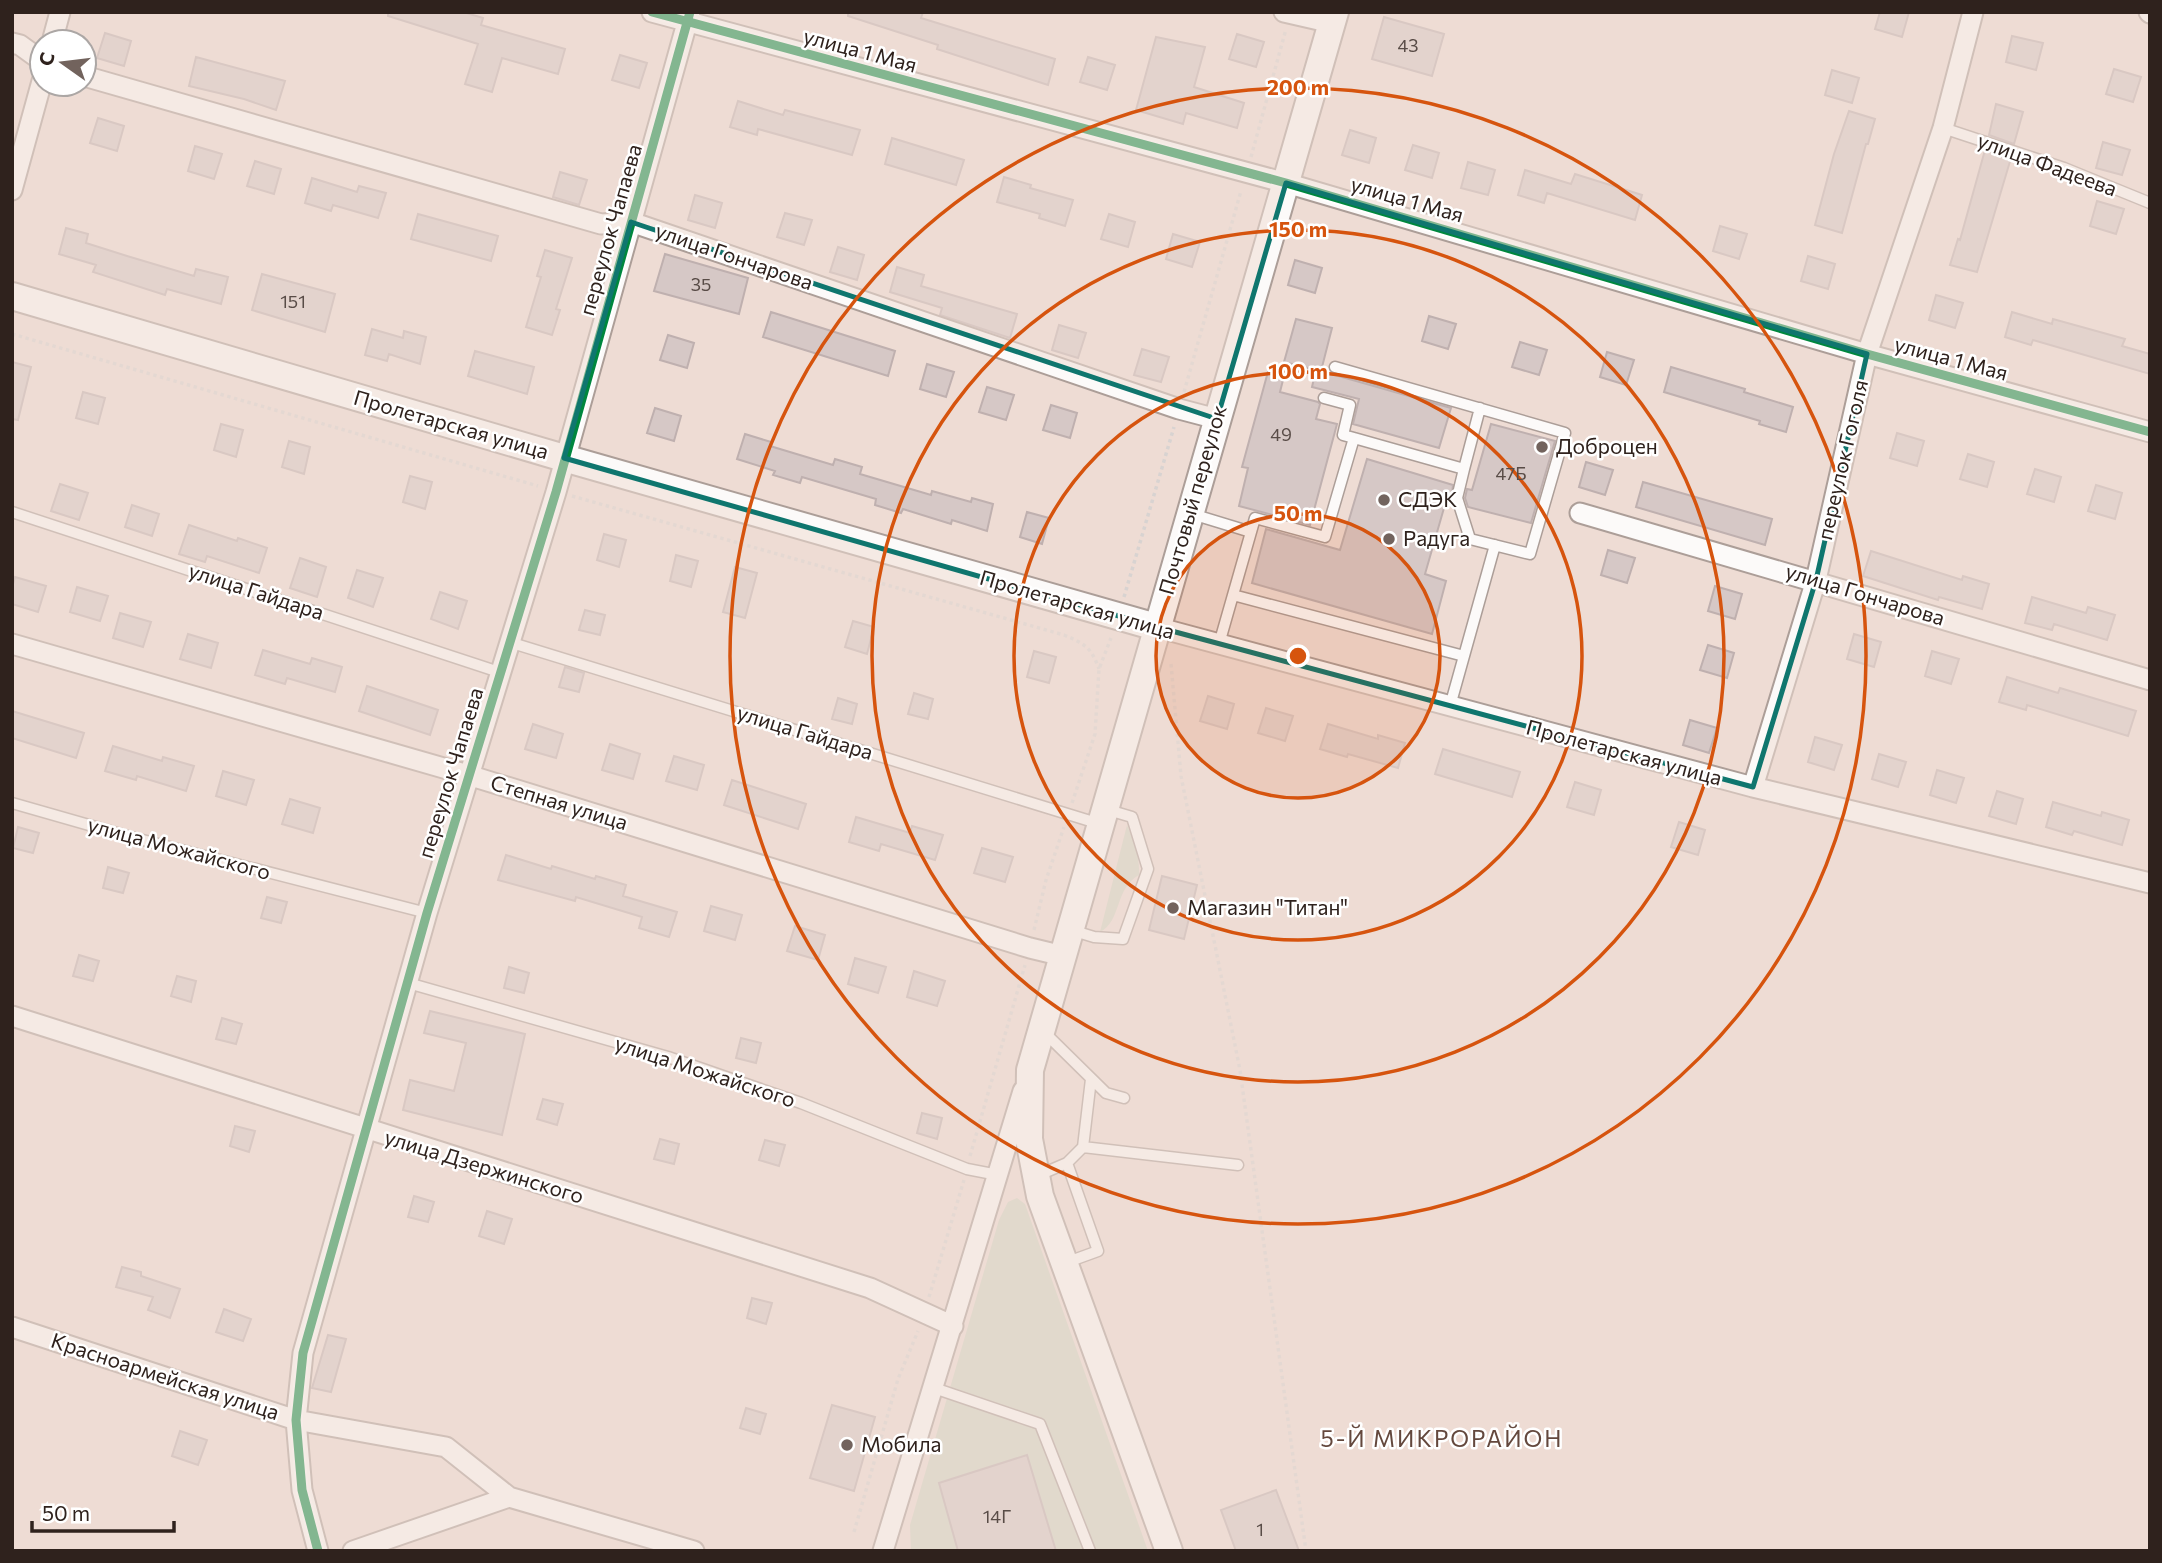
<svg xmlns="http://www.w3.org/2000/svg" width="2162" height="1563" viewBox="0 0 2162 1563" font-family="Commissioner,sans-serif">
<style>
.green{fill:#d1d4c4}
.building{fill:#d6c8c6;stroke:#bfb0af;stroke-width:2}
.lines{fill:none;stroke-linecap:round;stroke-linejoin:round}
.lane-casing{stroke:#ac9e98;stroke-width:13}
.street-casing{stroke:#ac9e98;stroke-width:23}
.secondary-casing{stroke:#ac9e98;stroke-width:30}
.path{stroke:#d8d3d1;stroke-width:3.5;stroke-dasharray:3.5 3.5;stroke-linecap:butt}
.lane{stroke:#fcfaf9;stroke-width:10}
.street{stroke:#fcfaf9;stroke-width:19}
.secondary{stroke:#fcfaf9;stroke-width:26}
.cycleway-casing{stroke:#fff;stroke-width:13}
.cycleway{stroke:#00873e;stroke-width:9}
.marked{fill:none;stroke:#0f766e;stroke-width:5;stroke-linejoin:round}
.ring{fill:none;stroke:#d6540e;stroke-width:3.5}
.poi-dot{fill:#72635d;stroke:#fff;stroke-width:2.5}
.labels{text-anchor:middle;stroke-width:5;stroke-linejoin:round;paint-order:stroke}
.number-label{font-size:18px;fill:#594c47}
.street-label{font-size:21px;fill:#2f221d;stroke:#fff}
.poi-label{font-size:21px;fill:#2f221d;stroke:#fff;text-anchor:start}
.neighbourhood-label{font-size:23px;letter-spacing:2px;fill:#64483d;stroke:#fff}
.centre{fill:#d6540e;stroke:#fff;stroke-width:3.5}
.ring-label{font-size:21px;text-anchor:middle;font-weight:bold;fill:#d6540e;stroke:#fff;stroke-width:5;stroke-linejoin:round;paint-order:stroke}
</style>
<rect width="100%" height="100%" fill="#eedcd4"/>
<!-- green -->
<path class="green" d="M 1127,825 C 1134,841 1140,857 1139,875 C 1114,889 1122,921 1100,932 Z
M 1017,1198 L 1025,1204 L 1148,1551 L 911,1551 L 910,1525 L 999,1220 L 1008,1202 Z"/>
<!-- building -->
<path class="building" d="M 388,12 L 463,12 L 483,18 L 481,25 L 565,49 L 558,74 L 502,58 L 492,92 L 465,84 L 478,44 L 388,16 Z
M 848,12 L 923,12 L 921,18 L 1055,59 L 1048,85 L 937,49 L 938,45 L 848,16 Z
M 1880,12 L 1909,12 L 1902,37 L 1875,29 Z
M 1384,17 L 1444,34 L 1432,76 L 1372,59 Z
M 105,33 L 131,41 L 124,66 L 97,58 Z
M 1237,34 L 1264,42 L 1256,67 L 1229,59 Z
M 2012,36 L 2043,43 L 2036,70 L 2006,62 Z
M 1156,37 L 1205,47 L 1194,87 L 1244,103 L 1237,128 L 1186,113 L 1183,124 L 1136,110 Z
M 620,55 L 647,63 L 639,88 L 612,80 Z
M 196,57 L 285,81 L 276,110 L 244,99 L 189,86 Z
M 1088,57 L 1115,65 L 1107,90 L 1080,82 Z
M 2114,69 L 2141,77 L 2133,102 L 2106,94 Z
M 1832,70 L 1859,78 L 1852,103 L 1825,95 Z
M 738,101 L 783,115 L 785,110 L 860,130 L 852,155 L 758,129 L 757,135 L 730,127 Z
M 1996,104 L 2023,112 L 2014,144 L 1989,135 Z
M 1849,111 L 1875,119 L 1868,144 L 1866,144 L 1842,233 L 1815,225 L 1834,154 Z
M 98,118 L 124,126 L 117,151 L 90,143 Z
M 1350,130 L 1376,138 L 1369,163 L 1342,155 Z
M 892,138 L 964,160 L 956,185 L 885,164 Z
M 2103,142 L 2130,150 L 2122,175 L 2096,168 Z
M 1413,145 L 1439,153 L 1432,178 L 1405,170 Z
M 195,146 L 222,154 L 214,179 L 188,171 Z
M 1985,150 L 2011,158 L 1977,272 L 1950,265 L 1958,239 L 1960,240 Z
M 255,161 L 281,169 L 274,194 L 247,186 Z
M 1468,162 L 1495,170 L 1488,195 L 1461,188 Z
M 1525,170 L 1571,184 L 1575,174 L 1642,195 L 1635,220 L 1547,193 L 1544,203 L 1518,195 Z
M 560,172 L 587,180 L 579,205 L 553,197 Z
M 1004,177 L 1031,185 L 1030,188 L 1073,200 L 1065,226 L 1039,218 L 1040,214 L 997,202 Z
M 312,178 L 357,192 L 359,186 L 386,193 L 378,218 L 333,205 L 331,211 L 305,203 Z
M 695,195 L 722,203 L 715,228 L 688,220 Z
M 2097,201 L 2124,209 L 2116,234 L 2090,226 Z
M 785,213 L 812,220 L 804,245 L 777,237 Z
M 418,214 L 498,236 L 491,261 L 411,239 Z
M 1109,214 L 1135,222 L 1128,247 L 1101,239 Z
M 1720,226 L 1747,234 L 1739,259 L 1713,251 Z
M 66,228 L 88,234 L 86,243 L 127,256 L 194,276 L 196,269 L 228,277 L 221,304 L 167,289 L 165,295 L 93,272 L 96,265 L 59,254 Z
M 1173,234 L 1200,242 L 1192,267 L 1166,259 Z
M 838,247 L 864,255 L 857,280 L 830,272 Z
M 545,250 L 572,258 L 556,309 L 560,310 L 552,335 L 526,327 L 541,277 L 537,276 Z
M 665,254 L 748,278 L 739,314 L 654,291 Z
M 1808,256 L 1835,264 L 1828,289 L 1801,281 Z
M 1295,260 L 1322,268 L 1315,293 L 1288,285 Z
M 897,267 L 924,275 L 921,286 L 1017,314 L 1010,338 L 940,315 L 942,308 L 890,292 Z
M 262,274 L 335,294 L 325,332 L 252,310 Z
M 1936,295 L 1963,303 L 1955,328 L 1929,320 Z
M 771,312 L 895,351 L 888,376 L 763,337 Z
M 2012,312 L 2052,324 L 2053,319 L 2125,339 L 2122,346 L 2150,354 L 2150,374 L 2033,340 L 2031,345 L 2005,337 Z
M 1429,316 L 1456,324 L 1448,349 L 1422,341 Z
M 1296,319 L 1332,328 L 1321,371 L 1451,408 L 1439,448 L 1353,424 L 1359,399 L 1312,387 L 1316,370 L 1284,362 Z
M 1059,325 L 1086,333 L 1078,358 L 1052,350 Z
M 372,329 L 403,338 L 404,331 L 426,337 L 420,364 L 389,354 L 387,361 L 365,355 Z
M 668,335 L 694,343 L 687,368 L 660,360 Z
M 1520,342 L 1547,350 L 1539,375 L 1512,367 Z
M 1142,349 L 1169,357 L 1161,382 L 1134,375 Z
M 475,351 L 534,367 L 527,394 L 468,376 Z
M 1607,352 L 1634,360 L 1626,385 L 1600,377 Z
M 12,362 L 31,367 L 18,420 L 12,419 Z
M 927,364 L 954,372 L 946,397 L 920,389 Z
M 1671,367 L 1745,389 L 1744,392 L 1793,407 L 1786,432 L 1759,424 L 1760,421 L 1664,392 Z
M 1269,368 L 1285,372 L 1280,392 L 1318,402 L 1320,404 L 1316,419 L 1337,424 L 1310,525 L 1239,506 L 1248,468 L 1242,467 Z
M 987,387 L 1014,395 L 1006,420 L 979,412 Z
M 83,392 L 105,398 L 98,424 L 76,418 Z
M 1051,405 L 1077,413 L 1070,438 L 1043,430 Z
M 655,408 L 681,416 L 674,441 L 647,433 Z
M 221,424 L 243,430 L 236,457 L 214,450 Z
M 1491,424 L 1555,441 L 1531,523 L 1468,507 L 1465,498 L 1467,489 L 1472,490 Z
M 1897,433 L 1924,441 L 1917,466 L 1890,458 Z
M 745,434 L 771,442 L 770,446 L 833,465 L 835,459 L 862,467 L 860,474 L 931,495 L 932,491 L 971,502 L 972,498 L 993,504 L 987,531 L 952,520 L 951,524 L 903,509 L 901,513 L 875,505 L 876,499 L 802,477 L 800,483 L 773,475 L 775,471 L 737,459 Z
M 289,441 L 310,447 L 304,474 L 282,467 Z
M 1968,454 L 1994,462 L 1987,487 L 1960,479 Z
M 1367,459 L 1453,485 L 1451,502 L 1446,501 L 1425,574 L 1446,581 L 1432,634 L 1252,583 L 1266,529 L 1340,550 Z
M 1586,462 L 1613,470 L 1605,495 L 1579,487 Z
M 2035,469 L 2061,477 L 2054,502 L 2027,494 Z
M 410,476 L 432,482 L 425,509 L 403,502 Z
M 1643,482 L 1772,519 L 1765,545 L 1636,507 Z
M 60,484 L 88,493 L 79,520 L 51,511 Z
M 2096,485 L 2122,493 L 2115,519 L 2088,511 Z
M 132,505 L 159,514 L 152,536 L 125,527 Z
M 1027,512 L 1049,518 L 1042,544 L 1020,537 Z
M 189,525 L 237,541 L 238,538 L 267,548 L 259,573 L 207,556 L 205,562 L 179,554 Z
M 604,534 L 626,540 L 619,567 L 597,560 Z
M 1608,550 L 1635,558 L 1627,583 L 1601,575 Z
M 1871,551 L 1962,580 L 1963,576 L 1989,584 L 1982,609 L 1939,597 L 1938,600 L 1863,576 Z
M 676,555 L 698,561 L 691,587 L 670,581 Z
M 300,558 L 326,567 L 317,597 L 290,588 Z
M 735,567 L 757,573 L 745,618 L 723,612 Z
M 357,570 L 383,578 L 373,607 L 348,598 Z
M 15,577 L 46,586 L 38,612 L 12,604 L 12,588 Z
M 1715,586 L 1742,594 L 1735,619 L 1708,611 Z
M 77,587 L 108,596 L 100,621 L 70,612 Z
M 440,592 L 467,601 L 458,629 L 431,619 Z
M 2032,597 L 2086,613 L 2088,607 L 2115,615 L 2107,640 L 2054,624 L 2052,630 L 2025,623 Z
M 585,610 L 605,615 L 600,635 L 579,630 Z
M 120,613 L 151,622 L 143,647 L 113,638 Z
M 853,621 L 874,627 L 867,654 L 845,647 Z
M 188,634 L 218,643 L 211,668 L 180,659 Z
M 1854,634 L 1881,642 L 1874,667 L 1847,659 Z
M 1708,645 L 1734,653 L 1727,678 L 1700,670 Z
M 263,650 L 310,664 L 312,658 L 342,667 L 335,692 L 287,678 L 285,684 L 255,675 Z
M 1034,651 L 1056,657 L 1049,683 L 1027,677 Z
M 1932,651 L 1959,659 L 1951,684 L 1925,676 Z
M 565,667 L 584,673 L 579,692 L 559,687 Z
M 2007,677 L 2058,693 L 2060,688 L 2136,711 L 2128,736 L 2027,705 L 2026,710 L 1999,702 Z
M 367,686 L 438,710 L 430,735 L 359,711 Z
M 914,693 L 933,699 L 928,719 L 908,714 Z
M 1208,696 L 1234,704 L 1227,729 L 1200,721 Z
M 838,698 L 857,704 L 852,724 L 832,719 Z
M 1266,708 L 1293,716 L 1285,741 L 1258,733 Z
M 12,711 L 84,733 L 76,758 L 12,738 Z
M 1690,720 L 1717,728 L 1709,753 L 1683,745 Z
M 533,724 L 563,734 L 556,758 L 525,749 Z
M 1328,724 L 1378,739 L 1378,735 L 1405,743 L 1398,768 L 1348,754 L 1347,757 L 1320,749 Z
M 1815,737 L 1842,745 L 1834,770 L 1808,762 Z
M 610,744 L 640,754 L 633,779 L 602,770 Z
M 113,746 L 162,761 L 163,757 L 194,766 L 186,791 L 137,776 L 136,780 L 105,771 Z
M 1443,749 L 1520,772 L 1512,797 L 1435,774 Z
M 1879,754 L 1906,762 L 1898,787 L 1872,779 Z
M 674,756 L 704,765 L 697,790 L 666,781 Z
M 1937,770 L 1964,778 L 1956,803 L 1930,795 Z
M 223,771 L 254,780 L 246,805 L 216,796 Z
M 732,780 L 806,804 L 798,829 L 724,805 Z
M 1575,782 L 1601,790 L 1594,815 L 1567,807 Z
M 1997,791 L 2023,799 L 2016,824 L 1989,816 Z
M 290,799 L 320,808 L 313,833 L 282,824 Z
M 2053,802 L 2101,816 L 2102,812 L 2129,820 L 2122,845 L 2074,831 L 2072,835 L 2046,827 Z
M 856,817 L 910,833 L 912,826 L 943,835 L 935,860 L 881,844 L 879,851 L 849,842 Z
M 1679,822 L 1705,830 L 1698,855 L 1671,847 Z
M 18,827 L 39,833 L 33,853 L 13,848 Z
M 982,848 L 1013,857 L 1005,882 L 974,873 Z
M 506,855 L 551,869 L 552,866 L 595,879 L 596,876 L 626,885 L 623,896 L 677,912 L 669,937 L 639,928 L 642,917 L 576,897 L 575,901 L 498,880 Z
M 108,867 L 129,873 L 123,893 L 103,888 Z
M 1162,876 L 1197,885 L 1184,939 L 1149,930 Z
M 267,897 L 287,902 L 281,923 L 261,918 Z
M 711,906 L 742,915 L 735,940 L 704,931 Z
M 795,926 L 825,935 L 818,960 L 787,951 Z
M 79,955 L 99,961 L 93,981 L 73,976 Z
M 855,958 L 886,967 L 878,993 L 848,984 Z
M 509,967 L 529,973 L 524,993 L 504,988 Z
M 914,971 L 945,981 L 937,1006 L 907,997 Z
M 177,976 L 196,981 L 191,1002 L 171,996 Z
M 430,1011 L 525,1034 L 502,1135 L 403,1110 L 410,1080 L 454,1091 L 466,1043 L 424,1033 Z
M 222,1018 L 242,1024 L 236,1044 L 216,1039 Z
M 741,1038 L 761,1043 L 756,1063 L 736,1058 Z
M 543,1099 L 563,1104 L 557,1125 L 537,1119 Z
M 922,1113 L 942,1118 L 937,1139 L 917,1133 Z
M 235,1126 L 255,1131 L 249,1152 L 230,1146 Z
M 660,1139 L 679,1144 L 674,1164 L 654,1159 Z
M 765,1140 L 785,1145 L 779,1166 L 759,1160 Z
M 414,1196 L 434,1202 L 428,1222 L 408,1217 Z
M 487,1211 L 512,1219 L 504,1244 L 479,1236 Z
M 122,1267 L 141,1272 L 141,1276 L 180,1289 L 170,1318 L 148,1310 L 153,1297 L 116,1287 Z
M 752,1298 L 772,1303 L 766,1324 L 747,1318 Z
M 224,1309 L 251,1319 L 243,1341 L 216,1332 Z
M 328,1335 L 346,1339 L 331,1392 L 312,1388 Z
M 832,1405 L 875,1417 L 854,1491 L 810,1478 Z
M 746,1408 L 766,1414 L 760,1434 L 740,1428 Z
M 180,1431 L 207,1440 L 198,1465 L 172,1456 Z
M 1027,1455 L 1056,1551 L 958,1551 L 939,1483 Z
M 1276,1490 L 1299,1551 L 1236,1551 L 1221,1510 Z"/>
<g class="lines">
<!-- lane casing -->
<g class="lane-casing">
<path id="lane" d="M 1943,128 L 2064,168 L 2150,203
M 1335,367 L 1565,433 L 1530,554 L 1470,539 L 1457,498 L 1464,469 L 1354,438
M 1464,469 L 1480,408
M 12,512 L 499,672
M 1192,514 L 1251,532 L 1219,644
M 1251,532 L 1255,518 L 1325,537 L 1354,438 L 1343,435 L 1350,405 L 1324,398
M 1233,595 L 1464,656
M 509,642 L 1100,824
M 1450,706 L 1495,545
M 12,803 L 131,837 L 427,913
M 1071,930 L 1094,937 L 1123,939 L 1148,869 L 1132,817 L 1105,809
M 408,983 L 668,1057 L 801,1103 L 967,1169 L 998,1175
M 1044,1032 L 1106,1093 L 1124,1098
M 1083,1147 L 1238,1165
M 1039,1175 L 1067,1163 L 1083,1147 L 1091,1079
M 1065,1263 L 1098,1251 L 1067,1163
M 934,1388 L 1040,1424 L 1090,1551"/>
</g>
<!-- street casing -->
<g class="street-casing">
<path id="street" d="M 652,12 L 1286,183 L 1867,354 L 2150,432
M 1284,12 L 1332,23
M 2149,12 L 2150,13
M 52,42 L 60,12
M 12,43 L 20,45 L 42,61
M 84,76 L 601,224 L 631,222 L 1179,409 L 1217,419
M 12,190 L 42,81
M 1580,513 C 1770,567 1959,625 2150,680
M 1156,627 L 1753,787 L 2150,883
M 12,644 L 468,775 L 1030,948 L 1063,956
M 1753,787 L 1816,580 L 1867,354 L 1943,128 L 1973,12
M 12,1016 L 870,1288 L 953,1326
M 12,1327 L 296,1420 L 446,1447 L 509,1497
M 318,1551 L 302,1490 L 296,1420 L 303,1353 L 427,913 L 556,492 L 690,12
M 353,1551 L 509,1497 L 694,1551
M 883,1551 L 1023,1091"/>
</g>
<!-- secondary casing -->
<g class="secondary-casing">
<path id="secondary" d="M 12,296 L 564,458 L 1156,627
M 1169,1551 L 1040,1196 L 1029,1139 L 1030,1070 L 1335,12"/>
</g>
<!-- path -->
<path class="path" d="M 1251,157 L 1286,29
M 12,334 L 538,486
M 1184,392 L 1241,191
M 572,496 L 1064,635 C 1085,644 1091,647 1099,669
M 1124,597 L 1174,427
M 1171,664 L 1181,776 L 1240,1070 L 1306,1551
M 1072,803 L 1095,734 L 1099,669 L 1111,638
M 1034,930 L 1046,880 L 1064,827
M 970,1156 L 1025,965
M 929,1297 L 964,1180
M 854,1532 L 898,1379 L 918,1331"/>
<!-- lane -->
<use href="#lane" class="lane"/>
<!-- street -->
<use href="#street" class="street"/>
<!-- secondary -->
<use href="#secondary" class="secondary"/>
<!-- cycleway casing -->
<g class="cycleway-casing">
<path id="cycleway" d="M 652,12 L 1286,183 L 1867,354 L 2150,432
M 318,1551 L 302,1490 L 296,1420 L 303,1353 L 427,913 L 556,492 L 690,12"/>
</g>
<!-- cycleway -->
<use href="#cycleway" class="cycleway"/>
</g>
<!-- marked area -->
<path d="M0 0H2162V1563H0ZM 1286,183 L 1867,354 L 1816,580 L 1753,787 L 1168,630 L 564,458 L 631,222 L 1217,419 Z" fill="#eedcd4" fill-opacity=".55" fill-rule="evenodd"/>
<path class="marked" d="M 1286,183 L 1867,354 L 1816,580 L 1753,787 L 1168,630 L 564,458 L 631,222 L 1217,419 Z"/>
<!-- distance rings -->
<circle cx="1298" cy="656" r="142" fill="#d6540e" fill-opacity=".12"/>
<g class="ring">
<circle cx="1298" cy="656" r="142"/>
<circle cx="1298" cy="656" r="284"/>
<circle cx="1298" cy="656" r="426"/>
<circle cx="1298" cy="656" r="568"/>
</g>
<!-- markers -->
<g class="poi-dot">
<circle cx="1542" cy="447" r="7"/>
<circle cx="1384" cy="500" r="7"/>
<circle cx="1389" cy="539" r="7"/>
<circle cx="1173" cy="908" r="7"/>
<circle cx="847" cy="1445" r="7"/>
</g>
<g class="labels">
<!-- number labels -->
<g class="number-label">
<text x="1408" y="52">43</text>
<text x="701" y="291">35</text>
<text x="293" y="308">151</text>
<text x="1281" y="441">49</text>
<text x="1511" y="480">47Б</text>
<text x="997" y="1523">14Г</text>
<text x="1260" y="1536">1</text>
</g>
<!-- street labels -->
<g class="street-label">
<text transform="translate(860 51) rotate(15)" y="7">улица 1 Мая</text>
<text transform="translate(2047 165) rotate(20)" y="7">улица Фадеева</text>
<text transform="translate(1407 200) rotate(16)" y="7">улица 1 Мая</text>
<text transform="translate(611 230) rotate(-74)" y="7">переулок Чапаева</text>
<text transform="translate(734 257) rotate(19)" y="7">улица Гончарова</text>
<text transform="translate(1951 359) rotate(15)" y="7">улица 1 Мая</text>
<text transform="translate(451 425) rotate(16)" y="7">Пролетарская улица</text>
<text transform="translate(1843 460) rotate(-77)" y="7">переулок Гоголя</text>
<text transform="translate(1193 500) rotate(-74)" y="7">Почтовый переулок</text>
<text transform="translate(256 592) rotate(18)" y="7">улица Гайдара</text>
<text transform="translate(1865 595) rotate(17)" y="7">улица Гончарова</text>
<text transform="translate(1077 605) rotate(16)" y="7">Пролетарская улица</text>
<text transform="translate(805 733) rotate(17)" y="7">улица Гайдара</text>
<text transform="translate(1624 753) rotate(15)" y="7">Пролетарская улица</text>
<text transform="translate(451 773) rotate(-73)" y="7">переулок Чапаева</text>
<text transform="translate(559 803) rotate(17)" y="7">Степная улица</text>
<text transform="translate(179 849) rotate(15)" y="7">улица Можайского</text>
<text transform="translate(705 1072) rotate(18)" y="7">улица Можайского</text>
<text transform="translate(484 1167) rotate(17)" y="7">улица Дзержинского</text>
<text transform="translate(165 1377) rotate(18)" y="7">Красноармейская улица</text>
</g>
<!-- poi labels -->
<g class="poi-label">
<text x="1556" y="454">Доброцен</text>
<text x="1398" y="507">СДЭК</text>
<text x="1403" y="546">Радуга</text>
<text x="1187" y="915">Магазин "Титан"</text>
<text x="861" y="1452">Мобила</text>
</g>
<!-- neighbourhood labels -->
<g class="neighbourhood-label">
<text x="1442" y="1447">5-Й МИКРОРАЙОН</text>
</g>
</g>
<circle cx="1298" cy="656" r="10" class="centre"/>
<g class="ring-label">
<text x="1298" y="95">200 m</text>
<text x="1298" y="237">150 m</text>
<text x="1298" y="379">100 m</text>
<text x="1298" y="521">50 m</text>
</g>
<!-- border -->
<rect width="2162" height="1563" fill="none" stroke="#2f221d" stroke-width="28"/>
<!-- north arrow -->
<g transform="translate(63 63) rotate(284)"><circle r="33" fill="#ffffff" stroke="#aca7a5" stroke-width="2"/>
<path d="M0-5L12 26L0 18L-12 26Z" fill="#72635d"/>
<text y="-10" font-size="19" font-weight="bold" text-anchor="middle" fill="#2f221d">С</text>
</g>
<!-- scale -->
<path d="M32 1521v10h142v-10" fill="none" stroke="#2f221d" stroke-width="3.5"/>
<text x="42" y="1521" font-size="21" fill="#2f221d" stroke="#ffffff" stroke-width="5" paint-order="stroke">50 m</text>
</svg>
